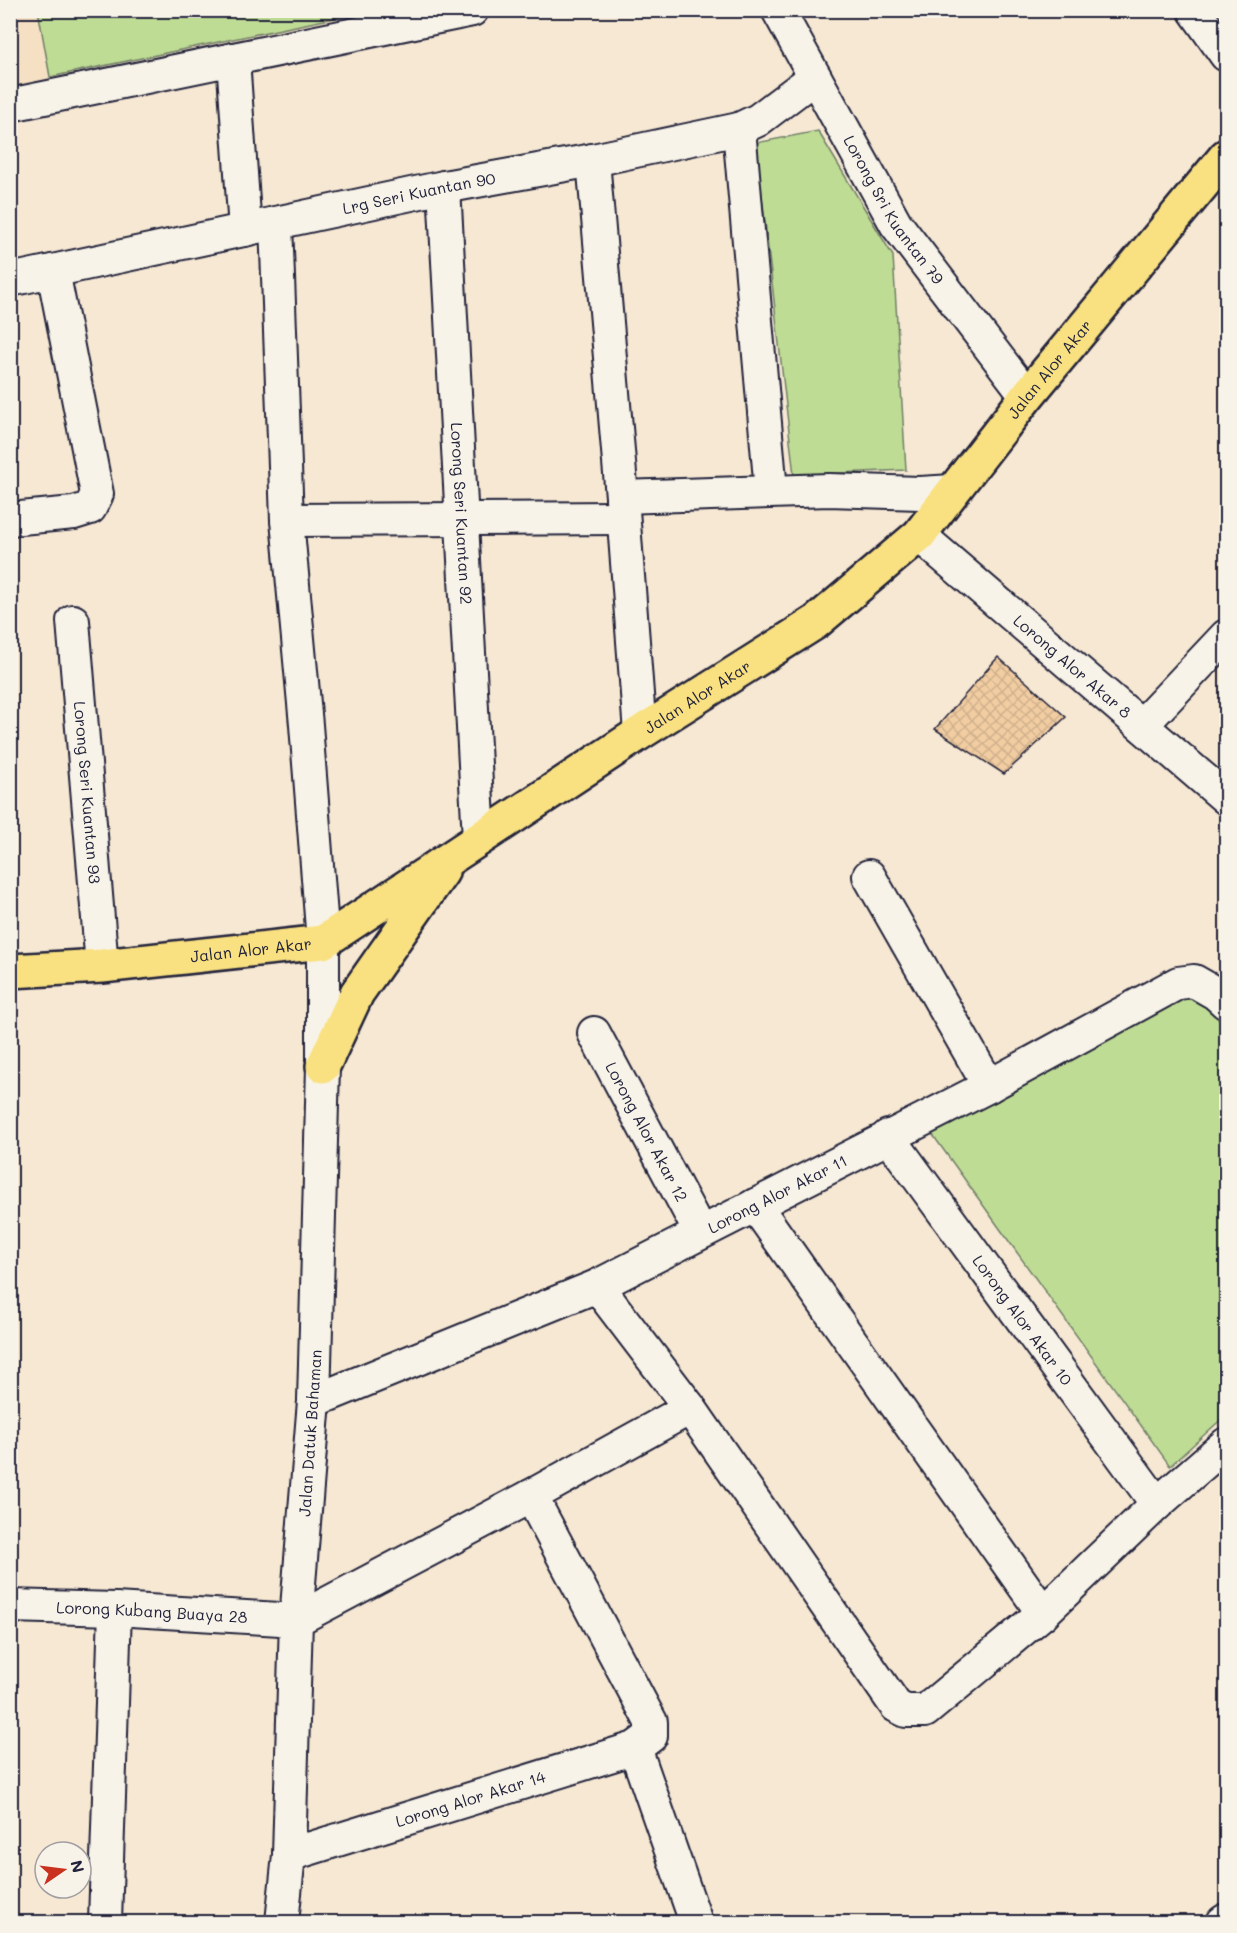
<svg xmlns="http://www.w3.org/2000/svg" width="1237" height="1933" viewBox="0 0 1237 1933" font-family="Mali,sans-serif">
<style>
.built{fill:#f5e0c4}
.park{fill:#bfdc94;stroke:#707f68;stroke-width:1.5}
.building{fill:url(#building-cross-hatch);stroke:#22223b;stroke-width:1.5}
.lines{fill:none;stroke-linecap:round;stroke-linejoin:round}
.minor-casing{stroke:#22223b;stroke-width:36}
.major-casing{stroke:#22223b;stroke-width:38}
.minor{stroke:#f7f3e8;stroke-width:32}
.major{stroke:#f9e181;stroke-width:33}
.labels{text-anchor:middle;stroke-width:4.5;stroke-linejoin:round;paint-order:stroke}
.street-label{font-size:16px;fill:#22223b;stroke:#f7f3e8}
</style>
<defs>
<pattern id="building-cross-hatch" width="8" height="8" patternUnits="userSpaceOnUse" patternTransform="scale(1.5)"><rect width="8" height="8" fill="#f2cda2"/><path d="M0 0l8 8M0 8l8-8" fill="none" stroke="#cfb08c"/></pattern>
</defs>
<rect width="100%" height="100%" fill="#f6e8d3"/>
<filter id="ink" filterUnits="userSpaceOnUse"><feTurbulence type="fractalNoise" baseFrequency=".0167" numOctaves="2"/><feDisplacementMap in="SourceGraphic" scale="12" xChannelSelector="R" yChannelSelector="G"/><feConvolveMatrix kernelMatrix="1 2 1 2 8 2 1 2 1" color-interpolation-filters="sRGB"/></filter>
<g filter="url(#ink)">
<!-- built -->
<path class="built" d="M 11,10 L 409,11 L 11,96 Z"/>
<!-- park -->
<path class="park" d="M 38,10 L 368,10 L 368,11 L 50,77 Z
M 818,131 L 893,256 L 906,470 L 794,475 L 756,143 Z
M 1190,984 L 1226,1017 L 1226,1415 L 1170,1466 L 930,1131 Z"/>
<!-- building -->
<path class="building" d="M 998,657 L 1066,717 L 1004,774 L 935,729 Z"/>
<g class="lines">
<!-- minor casing -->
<g class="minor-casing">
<g id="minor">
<path id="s1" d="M 778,10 L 896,224 L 1027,396"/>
<path d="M 1194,10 L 1226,55"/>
<path d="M 233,59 L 245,230"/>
<path d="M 10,105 L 472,10"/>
<path d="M 739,129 L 771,491"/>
<path d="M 593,160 L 622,497 L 640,733"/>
<path id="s2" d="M 444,187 L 479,839"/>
<path d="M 276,223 L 287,520 L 306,725 L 323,942 L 323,1066 L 314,1401 L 296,1620 L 289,1855 L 282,1922"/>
<path id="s3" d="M 10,280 L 444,187 L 593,160 L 739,129 L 758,120 L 815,77"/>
<path d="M 622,497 L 829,490 L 920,493 L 953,491"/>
<path d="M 10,519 L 74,513 L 90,508 L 97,494 L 53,271"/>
<path d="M 287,520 L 623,518"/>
<path id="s4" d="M 919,535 L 1226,798"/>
<path id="s5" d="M 73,621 L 102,966"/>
<path d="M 1142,725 L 1226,636"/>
<path d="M 869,876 L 989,1086"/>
<path id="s6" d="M 594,1033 L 700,1232"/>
<path id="s7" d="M 888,1136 L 1157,1504"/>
<path d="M 755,1205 L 1043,1613"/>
<path d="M 597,1286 L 690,1408 L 896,1706 L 906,1711 L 925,1711 L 1043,1613 L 1157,1504 L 1226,1444"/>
<path id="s8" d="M 314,1401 L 597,1286 L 989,1086 L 1178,983 L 1194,981 L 1215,993 L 1226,1003"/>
<path id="s9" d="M 10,1606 L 115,1609 L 296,1620 L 531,1496 L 690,1408"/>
<path d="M 635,1748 L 696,1922"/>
<path id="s10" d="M 289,1855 L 635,1748 L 651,1736 L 651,1722 L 531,1496"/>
<path d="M 105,1922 L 115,1609"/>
<path d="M 1223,1922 L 1226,1920"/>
</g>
</g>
<!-- major casing -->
<g class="major-casing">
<g id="major">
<path id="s11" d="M 10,971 L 102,966 L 323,942 L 640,733 L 816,622 L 919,535 L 1027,396 L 1226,156"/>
<path d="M 323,1066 L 357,993 L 442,872"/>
</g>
</g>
<!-- minor -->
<use href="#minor" class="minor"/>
<!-- major -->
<use href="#major" class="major"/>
</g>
</g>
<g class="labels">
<!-- street labels -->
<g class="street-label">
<text dy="6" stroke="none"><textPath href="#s3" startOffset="418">Lrg Seri Kuantan 90</textPath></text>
<text dy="6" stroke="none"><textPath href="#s1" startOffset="231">Lorong Sri Kuantan 79</textPath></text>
<text dy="6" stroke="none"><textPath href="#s11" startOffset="1248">Jalan Alor Akar</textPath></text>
<text dy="6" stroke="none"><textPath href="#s2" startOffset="327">Lorong Seri Kuantan 92</textPath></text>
<text dy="6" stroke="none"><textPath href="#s4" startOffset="202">Lorong Alor Akar 8</textPath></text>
<text dy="6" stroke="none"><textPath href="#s11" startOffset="762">Jalan Alor Akar</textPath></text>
<text dy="6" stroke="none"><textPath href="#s5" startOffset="172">Lorong Seri Kuantan 93</textPath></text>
<text dy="6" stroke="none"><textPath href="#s11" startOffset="242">Jalan Alor Akar</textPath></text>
<text dy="6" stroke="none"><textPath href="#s6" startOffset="112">Lorong Alor Akar 12</textPath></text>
<text dy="6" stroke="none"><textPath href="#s8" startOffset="508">Lorong Alor Akar 11</textPath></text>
<text dy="6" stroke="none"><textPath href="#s7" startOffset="228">Lorong Alor Akar 10</textPath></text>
<text transform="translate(310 1433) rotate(-86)" y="6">Jalan Datuk Bahaman</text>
<text dy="6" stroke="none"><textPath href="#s9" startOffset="142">Lorong Kubang Buaya 28</textPath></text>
<text dy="6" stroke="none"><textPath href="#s10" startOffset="190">Lorong Alor Akar 14</textPath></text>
</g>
</g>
<!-- margin -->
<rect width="1237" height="1933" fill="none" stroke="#f7f3e8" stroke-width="36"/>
<rect x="18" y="18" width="1201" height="1897" fill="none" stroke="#22223b" stroke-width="2" filter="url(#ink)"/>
<!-- north arrow -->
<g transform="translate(63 1870) rotate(76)"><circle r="28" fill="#f7f3e8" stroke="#a29fa3" stroke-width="1.5"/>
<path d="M0-4.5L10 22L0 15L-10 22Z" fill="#c8321e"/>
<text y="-9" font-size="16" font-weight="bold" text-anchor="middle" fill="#22223b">N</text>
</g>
</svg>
